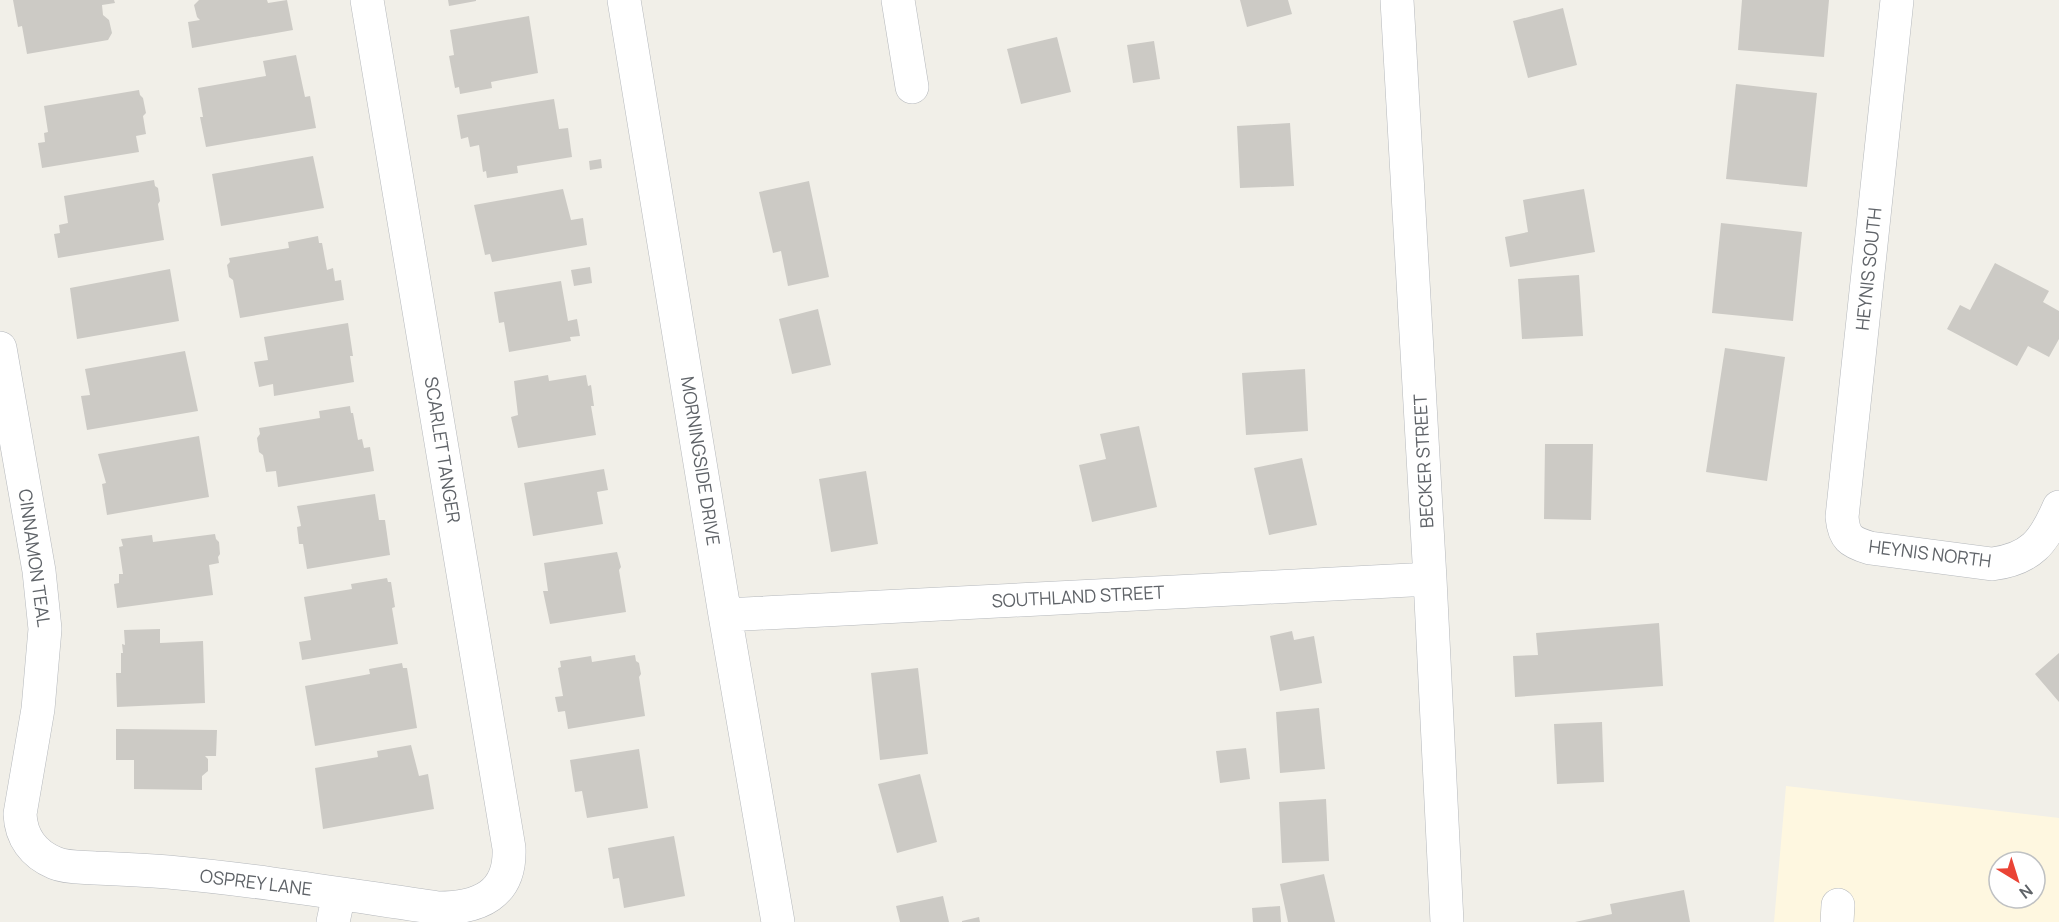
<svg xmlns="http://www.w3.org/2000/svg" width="2059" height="922" viewBox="0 0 2059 922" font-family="Manrope,sans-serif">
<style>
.commercial{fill:#fef7e0;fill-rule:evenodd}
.building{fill:#cccac5}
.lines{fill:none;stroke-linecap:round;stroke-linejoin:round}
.minor-casing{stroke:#b5b8bc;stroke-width:34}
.minor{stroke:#fff;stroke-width:33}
.labels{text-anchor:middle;stroke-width:4.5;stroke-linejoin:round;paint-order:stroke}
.street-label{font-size:18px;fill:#5f6368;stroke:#fff}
</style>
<rect width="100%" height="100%" fill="#f1efe8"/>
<!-- commercial -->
<path class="commercial" d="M 1786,786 L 2059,818 L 2059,922 L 1774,922 ZM 1999,862 L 2035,862 L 2035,898 L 1999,898 Z"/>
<!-- building -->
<path class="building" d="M 13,0 L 114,0 L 115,3 L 102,5 L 103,15 L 109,20 L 112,33 L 108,40 L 27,54 L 22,26 L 18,27 Z
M 199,0 L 267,0 L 268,3 L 287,0 L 293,30 L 192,48 L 188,22 L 200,20 L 197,17 L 194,5 Z
M 448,0 L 476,0 L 476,1 L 449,6 Z
M 1240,0 L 1288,0 L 1292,14 L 1247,27 Z
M 1742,0 L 1829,0 L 1824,57 L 1738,50 Z
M 1563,8 L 1577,65 L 1528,78 L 1513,21 Z
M 529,16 L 538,73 L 491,82 L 492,88 L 460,94 L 459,87 L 455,88 L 449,56 L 454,55 L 450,30 Z
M 1057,37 L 1071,92 L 1021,104 L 1007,49 Z
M 1154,41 L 1160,79 L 1133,83 L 1127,45 Z
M 296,55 L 305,97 L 310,96 L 316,128 L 206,147 L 200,117 L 203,117 L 198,88 L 266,76 L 263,61 Z
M 1736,84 L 1817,93 L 1807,187 L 1726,179 Z
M 139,90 L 140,95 L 143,98 L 146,113 L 143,116 L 146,134 L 136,136 L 139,152 L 42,168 L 38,143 L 45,142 L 44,133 L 48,132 L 44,106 Z
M 554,99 L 559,129 L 568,128 L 572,157 L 517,166 L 518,173 L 487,178 L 486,171 L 483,172 L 479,145 L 470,147 L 468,137 L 461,139 L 457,115 Z
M 1290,123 L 1294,186 L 1240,188 L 1237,126 Z
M 313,156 L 324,208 L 221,226 L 212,174 Z
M 601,159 L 602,168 L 590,170 L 589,161 Z
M 154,180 L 155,186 L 158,188 L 160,201 L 158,204 L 164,240 L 58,258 L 54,234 L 60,233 L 59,225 L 68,223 L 64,196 Z
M 809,181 L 829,277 L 788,286 L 781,251 L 773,253 L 759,192 Z
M 563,189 L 571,220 L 583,218 L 587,245 L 492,262 L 490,254 L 485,255 L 474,205 Z
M 1584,189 L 1595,252 L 1510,267 L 1505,237 L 1528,232 L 1523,200 Z
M 1721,223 L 1802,232 L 1793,321 L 1712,313 Z
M 318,236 L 319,243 L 322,243 L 327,270 L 333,268 L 335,281 L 341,280 L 344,300 L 240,318 L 233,280 L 229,277 L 227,265 L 230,262 L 229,258 L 289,248 L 288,242 Z
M 1995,263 L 2049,291 L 2043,302 L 2059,311 L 2059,339 L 2049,357 L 2028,346 L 2017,366 L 1947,329 L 1960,305 L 1970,310 Z
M 590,267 L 592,283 L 574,286 L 571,270 Z
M 170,269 L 179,321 L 77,339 L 70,288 Z
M 1579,275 L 1583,336 L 1522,339 L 1518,279 Z
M 561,281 L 568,321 L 577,319 L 580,336 L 570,337 L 571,341 L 509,352 L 504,322 L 499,323 L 494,292 Z
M 818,309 L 831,365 L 792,374 L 779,319 Z
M 348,323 L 353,356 L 350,356 L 354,382 L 274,396 L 273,384 L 259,387 L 254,362 L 268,360 L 264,337 Z
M 1725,348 L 1785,357 L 1767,481 L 1706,472 Z
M 185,351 L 198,411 L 87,430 L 81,396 L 90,395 L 85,369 Z
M 1305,369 L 1308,431 L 1246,435 L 1242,373 Z
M 548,375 L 549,381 L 586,375 L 588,386 L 591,385 L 594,406 L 591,406 L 596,435 L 518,448 L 511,417 L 518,415 L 514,381 Z
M 350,406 L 351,413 L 353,413 L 358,440 L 362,439 L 364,448 L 370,447 L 374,471 L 278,487 L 276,471 L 266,472 L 263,455 L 259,452 L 257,438 L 260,434 L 259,428 L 320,418 L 319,411 Z
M 1139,426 L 1157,507 L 1092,522 L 1079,465 L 1106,459 L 1100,434 Z
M 199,436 L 209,497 L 107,515 L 102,484 L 106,483 L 98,454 Z
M 1545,444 L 1593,444 L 1591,520 L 1544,519 Z
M 1302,458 L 1317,525 L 1269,535 L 1254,468 Z
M 604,469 L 608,490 L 597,492 L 603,524 L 533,536 L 524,483 Z
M 866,471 L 878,544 L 831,552 L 819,479 Z
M 375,494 L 379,520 L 385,520 L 390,555 L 307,569 L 303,544 L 299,544 L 297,527 L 301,526 L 297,506 Z
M 215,534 L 216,539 L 219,542 L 220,554 L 218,557 L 219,563 L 209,565 L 213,595 L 117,608 L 114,584 L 119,583 L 119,574 L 123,574 L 119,547 L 123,546 L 121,539 L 152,535 L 153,542 Z
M 617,552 L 621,567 L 619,570 L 626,612 L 550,624 L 543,591 L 548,591 L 544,563 Z
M 387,578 L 388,582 L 391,582 L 395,607 L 392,608 L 398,644 L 302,660 L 299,642 L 311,640 L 304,597 L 352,589 L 351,584 Z
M 1659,623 L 1663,686 L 1515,697 L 1513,656 L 1538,655 L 1536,633 Z
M 160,629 L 160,643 L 203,641 L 205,703 L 117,707 L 116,673 L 121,673 L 121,653 L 123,653 L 122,644 L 125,645 L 124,630 Z
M 1292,631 L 1294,640 L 1314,636 L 1322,683 L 1280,691 L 1270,636 Z
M 2059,653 L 2059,702 L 2035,674 Z
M 635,655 L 636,661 L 639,663 L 641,674 L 639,677 L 645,716 L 568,729 L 565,711 L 558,712 L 555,697 L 563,696 L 558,668 L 561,667 L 560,661 L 591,656 L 592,662 Z
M 402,663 L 403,668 L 407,668 L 417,728 L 315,746 L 305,686 L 370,674 L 369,669 Z
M 918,668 L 928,754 L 880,760 L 871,673 Z
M 1319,708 L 1325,769 L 1280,773 L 1276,712 Z
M 1602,722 L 1604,782 L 1557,784 L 1554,724 Z
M 116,729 L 217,730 L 216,756 L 205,756 L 208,759 L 208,771 L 202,776 L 202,790 L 134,789 L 134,760 L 116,760 Z
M 411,745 L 419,776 L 428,774 L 434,809 L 323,829 L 315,768 L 378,757 L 377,751 Z
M 1246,748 L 1250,779 L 1220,783 L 1216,751 Z
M 639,749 L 648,808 L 587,818 L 582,791 L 575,792 L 570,760 Z
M 920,774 L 937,842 L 897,853 L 878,784 Z
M 1326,799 L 1329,861 L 1282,863 L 1279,802 Z
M 674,836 L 685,896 L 624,908 L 619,878 L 613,879 L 608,848 Z
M 1324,874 L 1335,922 L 1288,922 L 1280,884 Z
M 1684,890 L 1690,922 L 1575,922 L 1612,914 L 1610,904 Z
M 943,896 L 949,922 L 900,922 L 896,906 Z
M 1280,906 L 1281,922 L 1253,922 L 1252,908 Z
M 979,917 L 980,922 L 962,922 L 962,921 Z"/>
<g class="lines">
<!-- minor casing -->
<g class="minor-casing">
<path id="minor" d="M 624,0 L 725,615 L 778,922
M 898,0 L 912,87
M 1397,0 L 1430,579 L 1447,922
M 1897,0 L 1842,517 C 1844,538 1850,542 1870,548 L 1992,564 C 2031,559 2044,542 2059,507
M 0,348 L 39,571 L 45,629 L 38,709 L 20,814 C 21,837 33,854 55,863 C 67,868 82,867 95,868 C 119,869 143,870 168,872 C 258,880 348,895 438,908 C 479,908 511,895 509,848 L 367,0
M 725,615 L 1430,579
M 333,922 L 339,894
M 1837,922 L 1838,905"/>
</g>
<!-- minor -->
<use href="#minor" class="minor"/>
</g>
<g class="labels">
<!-- street labels -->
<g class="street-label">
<text transform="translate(1869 269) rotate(-84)" y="6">HEYNIS SOUTH</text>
<text transform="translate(442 450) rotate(81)" y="6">SCARLET TANGER</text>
<text transform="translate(700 461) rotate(81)" y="6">MORNINGSIDE DRIVE</text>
<text transform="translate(1424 461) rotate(-93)" y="6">BECKER STREET</text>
<text transform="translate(1930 554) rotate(7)" y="6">HEYNIS NORTH</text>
<text transform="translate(34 558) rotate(82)" y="6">CINNAMON TEAL</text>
<text transform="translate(1078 597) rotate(-3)" y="6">SOUTHLAND STREET</text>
<text transform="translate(256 883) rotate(7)" y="6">OSPREY LANE</text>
</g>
</g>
<!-- north arrow -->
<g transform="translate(2017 880) rotate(142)"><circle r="28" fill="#ffffff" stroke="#bfc1c3" stroke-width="1.5"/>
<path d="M0-4.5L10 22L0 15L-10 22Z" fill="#ea4335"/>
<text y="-9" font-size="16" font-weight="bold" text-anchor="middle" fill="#5f6368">N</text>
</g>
</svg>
